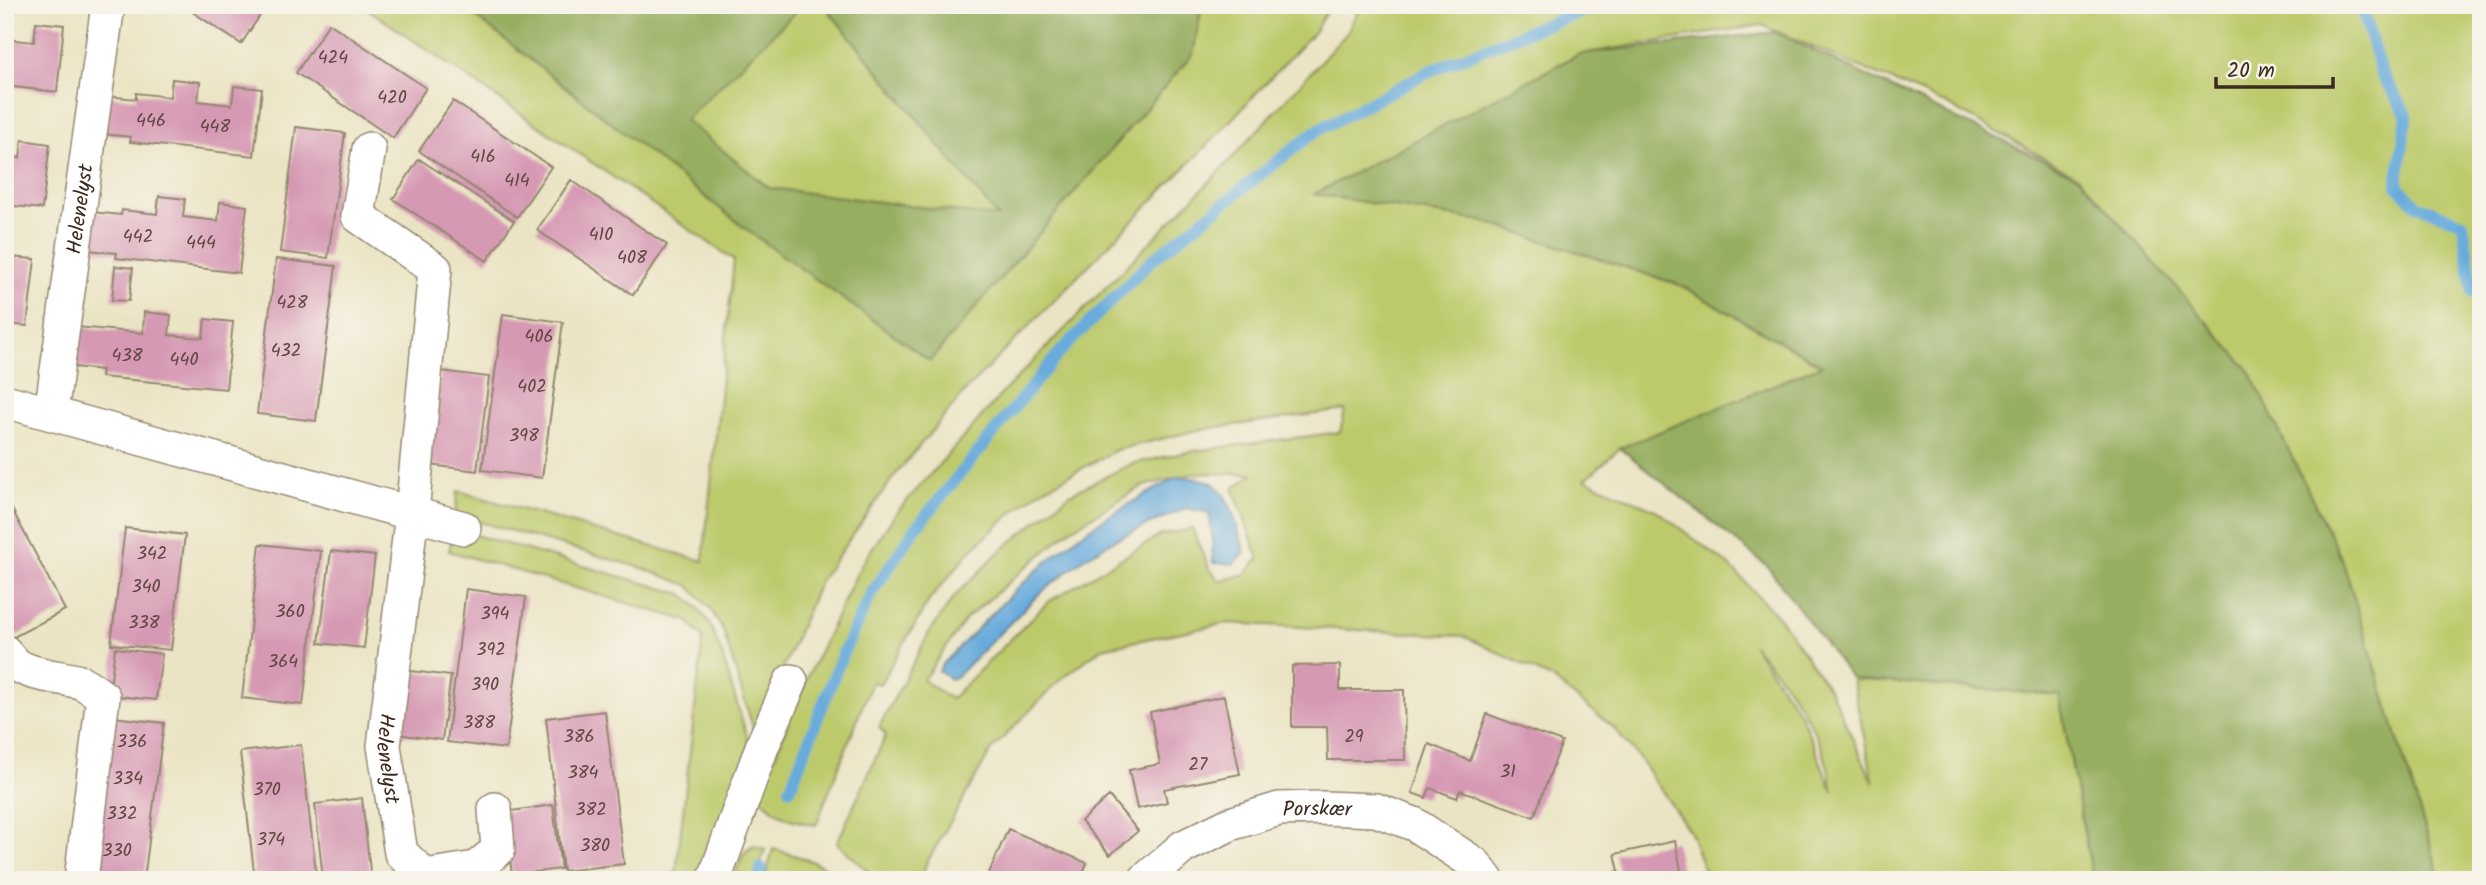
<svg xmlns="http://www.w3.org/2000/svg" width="2486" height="885" viewBox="0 0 2486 885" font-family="Kalam,sans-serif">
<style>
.green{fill:#bdca6c;stroke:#7c7a45;stroke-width:2;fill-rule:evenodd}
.forest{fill:#96ae60;stroke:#686c3f;stroke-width:2}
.water{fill:#67abdc;stroke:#516a7d;stroke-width:2}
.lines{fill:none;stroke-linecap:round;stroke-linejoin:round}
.stream{stroke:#67abdc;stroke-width:12}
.building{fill:#d699b4}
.street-casing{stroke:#938771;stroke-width:36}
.street{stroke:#fff;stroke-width:33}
.labels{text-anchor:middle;stroke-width:7;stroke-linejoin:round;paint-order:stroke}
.number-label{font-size:18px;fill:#624644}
.street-label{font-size:21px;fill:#3b2a1e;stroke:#f7f3e8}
</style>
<rect width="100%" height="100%" fill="#f7f3e8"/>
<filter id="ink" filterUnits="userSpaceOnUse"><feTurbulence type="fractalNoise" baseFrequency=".0143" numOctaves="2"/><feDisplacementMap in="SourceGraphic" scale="14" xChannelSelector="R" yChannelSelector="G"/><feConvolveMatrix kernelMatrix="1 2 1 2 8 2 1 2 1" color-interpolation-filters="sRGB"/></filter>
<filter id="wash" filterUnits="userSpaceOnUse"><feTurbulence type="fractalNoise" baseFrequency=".00686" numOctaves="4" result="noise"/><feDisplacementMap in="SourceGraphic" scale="28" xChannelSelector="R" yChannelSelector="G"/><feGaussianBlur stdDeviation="1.57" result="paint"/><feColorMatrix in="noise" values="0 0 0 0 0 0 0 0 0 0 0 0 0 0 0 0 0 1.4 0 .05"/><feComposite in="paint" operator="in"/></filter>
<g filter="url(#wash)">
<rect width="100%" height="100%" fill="#ebe4c4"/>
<!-- green -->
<path class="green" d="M 362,5 L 461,5 L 750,232 L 930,361 L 1192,54 L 1202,5 L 1330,5 L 1315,31 L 1213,139 L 967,389 L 895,475 L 820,581 L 755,734 L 723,630 L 710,608 L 688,585 L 642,568 L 455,515 L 458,491 L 703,561 L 734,260 Z
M 803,5 L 824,5 L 999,217 L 769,188 L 684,120 Z
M 1361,5 L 2481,5 L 2481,880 L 2441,880 L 2343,562 L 2251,374 L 2079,177 L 1944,103 L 1762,25 L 1579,54 L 1315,194 L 1482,221 L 1680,285 L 1822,366 L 1620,448 L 1585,480 L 1656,510 L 1730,566 L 1781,620 L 1831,692 L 1874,784 L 1852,679 L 2059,695 L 2093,880 L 1708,880 L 1690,832 L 1639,758 L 1613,727 L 1551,678 L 1464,636 L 1227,623 L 1102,648 L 1060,680 L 992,749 L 925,866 L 921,880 L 870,880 L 867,870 L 837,843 L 886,735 L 879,727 L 929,633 L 955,596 L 999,552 L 1070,494 L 1131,464 L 1193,451 L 1340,432 L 1345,410 L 1198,430 L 1116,450 L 1040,491 L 1012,513 L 971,550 L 930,599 L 880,684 L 872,682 L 816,825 C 789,821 778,816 759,796 L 806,680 L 861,565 L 896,513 L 1006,389 L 1221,170 L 1346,34 ZM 1196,473 L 1253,474 L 1233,488 L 1259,559 L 1245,574 L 1220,581 L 1209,568 L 1192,529 L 1161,535 L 1048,602 L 951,699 L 923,680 L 967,618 L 1071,529 L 1143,486 ZM 1752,644 C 1789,684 1826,737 1833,792 L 1801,715 Z
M 454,529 L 682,594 L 696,606 L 709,622 L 722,655 L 750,746 L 698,880 L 639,880 L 676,873 L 703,638 L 688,621 L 449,551 Z
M 753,846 L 765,849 L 755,880 L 732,880 L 744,853 Z
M 773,849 C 790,854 832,865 840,880 L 765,880 Z"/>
<!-- forest -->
<path class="forest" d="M 461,5 L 803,5 L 685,120 L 769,188 L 998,217 L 824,5 L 1202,5 L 1193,54 L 930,361 L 750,232 Z
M 1775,32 L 2079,177 L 2250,371 L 2343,562 L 2441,880 L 2093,880 L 2059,695 L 1852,679 L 1767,566 L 1620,448 L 1822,365 L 1680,285 L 1482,221 L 1314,194 L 1579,54 Z"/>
<!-- water -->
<path class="water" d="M 1177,477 C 1190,478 1206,477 1216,486 C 1233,500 1238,533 1245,553 L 1234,564 L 1213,563 L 1212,532 L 1209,513 L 1186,508 L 1116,539 L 1083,559 L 1038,595 L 956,677 L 950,679 L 939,671 L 942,665 C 984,622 1024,578 1071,542 C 1104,517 1141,497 1177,477 Z"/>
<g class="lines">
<!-- stream -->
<path class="stream" d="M 2274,5 L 2279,7 L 2324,5
M 2361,5 L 2381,73 L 2407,115 L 2397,186 L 2418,206 L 2463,223 L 2473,292 L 2481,298
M 790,789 L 843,653 L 871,594 L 915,529 L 1060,352 L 1152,260 L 1316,131 L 1430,71 L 1531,30 L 1600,5
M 759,880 L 761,868"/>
</g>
<g id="blocks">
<!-- building -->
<path class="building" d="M 182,5 L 267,5 L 241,44 Z
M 36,22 L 64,25 L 57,92 L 5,86 L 5,39 L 34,42 Z
M 329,23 L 426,88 L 393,138 L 296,73 Z
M 172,79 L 200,82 L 198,101 L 232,105 L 234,86 L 262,89 L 254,156 L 130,142 L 131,137 L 102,134 L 107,96 L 136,99 L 136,93 L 170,97 Z
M 453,101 L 551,167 L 517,217 L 419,151 Z
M 296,127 L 345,133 L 328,258 L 280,252 Z
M 22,140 L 50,144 L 42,209 L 5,205 L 5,156 L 20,158 Z
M 419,159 L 514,221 L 487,261 L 393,199 Z
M 571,180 L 667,245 L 633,295 L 537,230 Z
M 159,196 L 185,199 L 183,217 L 218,221 L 220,202 L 247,206 L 239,273 L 116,258 L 117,253 L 88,250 L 92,212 L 121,215 L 122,210 L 157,214 Z
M 8,257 L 35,259 L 27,326 L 5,324 Z
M 276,259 L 336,266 L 316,421 L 257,414 Z
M 115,266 L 133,268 L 129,301 L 112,300 Z
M 144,312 L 171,315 L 169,335 L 203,338 L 205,319 L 233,322 L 226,389 L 101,377 L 102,370 L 74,367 L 77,327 L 143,333 Z
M 503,314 L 563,322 L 542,478 L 482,470 Z
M 441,371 L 489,377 L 477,471 L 429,465 Z
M 5,496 L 65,610 L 12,638 L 5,625 Z
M 125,528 L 185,535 L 171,650 L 111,644 Z
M 260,544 L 321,551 L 303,705 L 242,698 Z
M 331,551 L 375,556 L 364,648 L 319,643 Z
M 466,589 L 526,597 L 506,749 L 447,742 Z
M 115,648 L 162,654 L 156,700 L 109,695 Z
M 1340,665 L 1340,690 L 1404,690 L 1405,760 L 1328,760 L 1327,727 L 1292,727 L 1292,666 Z
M 403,670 L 451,676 L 442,740 L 395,734 Z
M 1224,696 L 1240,774 L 1164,789 L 1167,802 L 1137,809 L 1129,770 L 1160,764 L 1150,712 Z
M 605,711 L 624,864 L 563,871 L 546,718 Z
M 1487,714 L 1562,742 L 1534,817 L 1460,790 L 1457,798 L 1430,788 L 1426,798 L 1412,793 L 1429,744 L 1470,761 Z
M 104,716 L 164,723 L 144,880 L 84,880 Z
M 301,745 L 317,880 L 255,880 L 240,752 Z
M 1109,796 L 1138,831 L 1110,855 L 1081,821 Z
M 362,798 L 371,880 L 323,880 L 315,804 Z
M 553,805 L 561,869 L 512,875 L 504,812 Z
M 1008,829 L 1087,863 L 1080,880 L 986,880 Z
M 1675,841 L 1683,880 L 1585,880 L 1619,871 L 1615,854 Z"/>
</g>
</g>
<g filter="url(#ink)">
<use href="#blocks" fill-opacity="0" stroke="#938771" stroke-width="2"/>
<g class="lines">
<!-- street casing -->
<g class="street-casing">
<g id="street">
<path id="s1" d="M 369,149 L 358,216 L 435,269 L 412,513 L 384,746 L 401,853 L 425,876 L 476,868 L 498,850 L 495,809"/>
<path d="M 5,401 L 464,528"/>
<path id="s2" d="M 51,413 L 108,5"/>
<path d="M 5,652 C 19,677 56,675 80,682 C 88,685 96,692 103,697 L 81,880"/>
<path d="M 714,880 L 763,744 L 791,681"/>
<path id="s3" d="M 1145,880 L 1183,847 L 1230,824 L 1279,809 L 1323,808 L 1376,810 L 1414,824 L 1475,864 L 1487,880"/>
</g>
</g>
<!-- street -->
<use href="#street" class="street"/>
</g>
</g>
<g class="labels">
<!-- number labels -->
<g class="number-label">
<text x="333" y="63">424</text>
<text x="392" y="103">420</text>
<text x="151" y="126">446</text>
<text x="215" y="132">448</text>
<text x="483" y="162">416</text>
<text x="517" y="186">414</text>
<text x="601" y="240">410</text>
<text x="138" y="242">442</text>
<text x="201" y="248">444</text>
<text x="632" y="263">408</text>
<text x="292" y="308">428</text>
<text x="539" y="342">406</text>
<text x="286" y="356">432</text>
<text x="127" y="361">438</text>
<text x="184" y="365">440</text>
<text x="532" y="392">402</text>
<text x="524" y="441">398</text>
<text x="152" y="559">342</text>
<text x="146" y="592">340</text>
<text x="290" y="617">360</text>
<text x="495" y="619">394</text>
<text x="144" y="628">338</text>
<text x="491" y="655">392</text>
<text x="283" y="667">364</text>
<text x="485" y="690">390</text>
<text x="479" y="728">388</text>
<text x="579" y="742">386</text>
<text x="1354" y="742">29</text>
<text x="132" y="747">336</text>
<text x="1198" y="770">27</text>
<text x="1508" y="777">31</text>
<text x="583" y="778">384</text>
<text x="128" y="784">334</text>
<text x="267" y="795">370</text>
<text x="591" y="815">382</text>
<text x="122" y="819">332</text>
<text x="271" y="845">374</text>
<text x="595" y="851">380</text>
<text x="117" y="856">330</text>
</g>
<!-- street labels -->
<g class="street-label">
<text dy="7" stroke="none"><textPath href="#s2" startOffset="206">Helenelyst</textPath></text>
<text dy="7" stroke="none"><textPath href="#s1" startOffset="654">Helenelyst</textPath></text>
<text dy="7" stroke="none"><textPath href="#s3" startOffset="192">Porskær</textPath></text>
</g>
</g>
<!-- margin -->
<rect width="2486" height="885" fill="none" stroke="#f7f3e8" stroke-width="28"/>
<!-- scale -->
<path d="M2216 77v10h117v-10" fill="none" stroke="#3b2a1e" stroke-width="3.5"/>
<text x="2227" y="77" font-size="21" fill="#3b2a1e" stroke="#f7f3e8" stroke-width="5" paint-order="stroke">20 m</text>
</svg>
